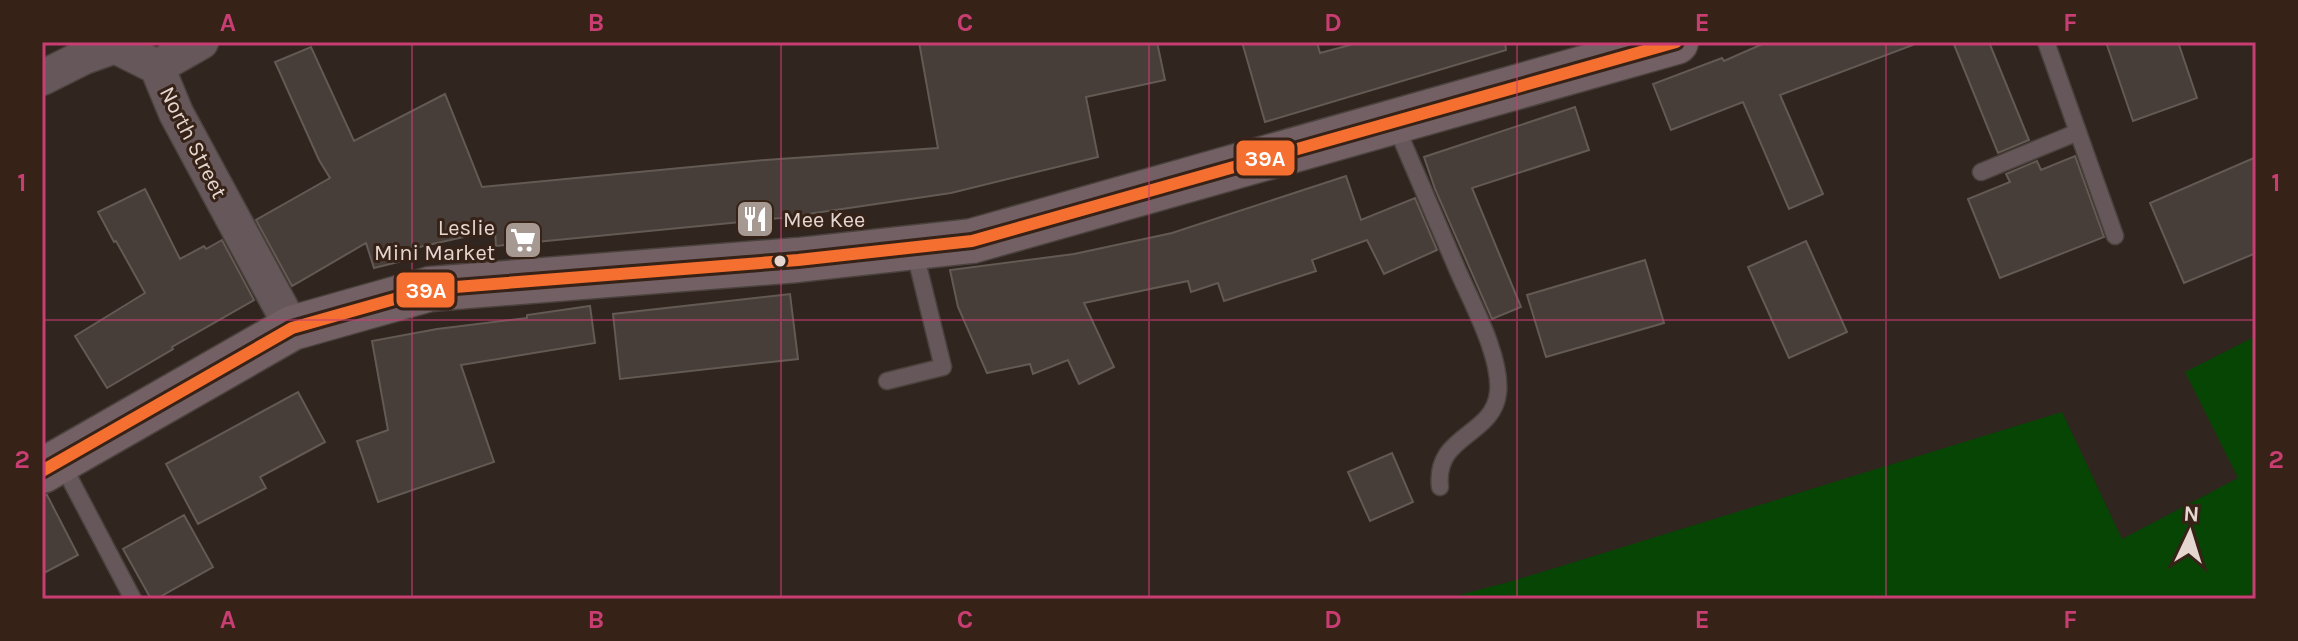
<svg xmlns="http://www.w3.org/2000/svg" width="2298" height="641" viewBox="0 0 2298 641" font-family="Karla,sans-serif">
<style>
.green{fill:#064504}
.building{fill:#473e39;stroke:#635a54;stroke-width:2}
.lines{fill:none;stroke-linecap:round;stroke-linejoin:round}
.lane-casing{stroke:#4b423d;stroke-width:19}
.street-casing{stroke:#4b423d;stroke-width:37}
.primary-casing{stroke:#4b423d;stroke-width:47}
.lane{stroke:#66575a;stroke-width:16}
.street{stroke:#66575a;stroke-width:34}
.primary{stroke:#736065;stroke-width:44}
.bus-1-casing{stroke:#372218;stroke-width:18}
.bus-1{stroke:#f46f30;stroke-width:12}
.grid{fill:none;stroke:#c93e72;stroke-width:2;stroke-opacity:0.55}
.bus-dot{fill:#e5d7d0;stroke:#372218;stroke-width:3}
.labels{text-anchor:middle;stroke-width:6;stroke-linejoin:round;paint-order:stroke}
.street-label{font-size:22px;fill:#e5d7d0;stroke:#372218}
.poi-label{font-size:22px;fill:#e5d7d0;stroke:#372218;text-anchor:start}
.line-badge{stroke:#372218;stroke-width:3}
.badge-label{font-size:22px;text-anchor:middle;font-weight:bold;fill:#fff}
.neatline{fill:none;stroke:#c93e72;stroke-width:3}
.grid-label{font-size:26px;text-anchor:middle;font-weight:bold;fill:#c93e72}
</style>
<rect width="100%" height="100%" fill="#30251f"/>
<!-- green -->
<path class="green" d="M 2256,336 L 2256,591 L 2238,599 L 1444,599 L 1509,582 L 2062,412 L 2122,539 L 2238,478 L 2185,372 Z"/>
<!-- building -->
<path class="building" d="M 919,42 L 1157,42 L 1165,80 L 1086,97 L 1098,157 L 951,193 L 781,218 L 496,246 L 495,230 L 406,250 L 410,259 L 374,268 L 366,243 L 292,286 L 256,220 L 330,178 L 319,160 L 275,62 L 311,47 L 354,141 L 445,94 L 482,187 L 765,160 L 938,148 Z
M 1242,42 L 1317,42 L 1320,53 L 1361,42 L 1505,42 L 1506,50 L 1265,122 Z
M 1767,42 L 1912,42 L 1913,45 L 1780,95 L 1823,194 L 1789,209 L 1743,102 L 1671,130 L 1653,84 L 1722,58 L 1724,61 Z
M 1953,42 L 1989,42 L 2029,140 L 1998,153 Z
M 2106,42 L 2178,42 L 2197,98 L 2133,121 Z
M 1575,107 L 1589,150 L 1472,188 L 1521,307 L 1492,319 L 1435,189 L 1424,157 Z
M 2075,156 L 2104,237 L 2000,278 L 1968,199 L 2010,182 L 2006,174 L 2037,161 L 2041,170 Z
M 2256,157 L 2256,253 L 2184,283 L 2150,203 Z
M 1346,176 L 1361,220 L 1415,198 L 1437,250 L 1384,274 L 1367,240 L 1312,260 L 1316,271 L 1224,301 L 1218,283 L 1191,292 L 1188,281 L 1084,303 L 1114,367 L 1079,384 L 1068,360 L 1033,374 L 1030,364 L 987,373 L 958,307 L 950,270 L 1074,254 L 1172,233 Z
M 145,189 L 180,259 L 204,246 L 206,249 L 222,240 L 254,300 L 172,347 L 173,349 L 107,388 L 75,336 L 145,293 L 116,241 L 114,242 L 98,212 Z
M 1806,241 L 1847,332 L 1789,358 L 1748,267 Z
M 1645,260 L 1664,323 L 1546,357 L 1527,295 Z
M 790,294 L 798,359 L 620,379 L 613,314 Z
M 590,306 L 595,343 L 461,365 L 494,462 L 378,502 L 357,441 L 388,430 L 372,341 L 437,329 L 527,318 L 527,315 Z
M 298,392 L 325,442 L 260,477 L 266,488 L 198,524 L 166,464 Z
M 1392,453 L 1413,502 L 1370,521 L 1348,472 Z
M 47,495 L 78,555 L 42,574 L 42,496 Z
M 184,515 L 213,567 L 156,599 L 151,599 L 123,549 Z"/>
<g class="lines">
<!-- lane casing -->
<g class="lane-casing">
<path id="lane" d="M 2046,42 L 2115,236
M 1395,124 C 1416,173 1437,222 1458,271 C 1472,303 1502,358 1498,393 C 1493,437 1434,434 1440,487
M 1981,172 L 2078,132
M 887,381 L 943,367 L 914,249
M 61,462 L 133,599"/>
</g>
<!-- street casing -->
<g class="street-casing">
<path id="street" d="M 157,67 L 201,42
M 42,78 L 84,57 L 115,46 L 157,67 L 176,113 L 292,328"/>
</g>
<!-- primary casing -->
<g class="primary-casing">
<path id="primary" d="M 42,471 L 292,328 L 430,289 L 798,260 L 972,241 L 1676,42"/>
</g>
<!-- lane -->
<use href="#lane" class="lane"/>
<!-- street -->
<use href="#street" class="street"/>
<!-- primary -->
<use href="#primary" class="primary"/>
<!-- bus-1 casing -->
<g class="bus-1-casing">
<path id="bus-1" d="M 42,471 L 292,328 L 430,289 L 798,260 L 972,241 L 1676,42"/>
</g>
<!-- bus-1 -->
<use href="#bus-1" class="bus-1"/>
</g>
<!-- grid -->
<path class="grid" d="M 412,42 L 412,599M 781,42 L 781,599M 1149,42 L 1149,599M 1517,42 L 1517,599M 1886,42 L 1886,599M 42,320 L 2256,320"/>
<!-- icons -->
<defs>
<g id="restaurant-square" transform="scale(2)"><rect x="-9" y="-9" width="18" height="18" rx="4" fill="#a69992" stroke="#372218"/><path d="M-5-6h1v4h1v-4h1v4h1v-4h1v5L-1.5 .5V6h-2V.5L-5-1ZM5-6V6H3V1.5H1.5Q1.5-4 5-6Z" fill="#fff"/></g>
<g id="supermarket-square" transform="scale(2)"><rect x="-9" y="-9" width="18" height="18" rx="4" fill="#a69992" stroke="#372218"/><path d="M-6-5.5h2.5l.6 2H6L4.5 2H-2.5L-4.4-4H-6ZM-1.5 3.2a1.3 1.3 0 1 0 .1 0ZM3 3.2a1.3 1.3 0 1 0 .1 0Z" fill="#fff"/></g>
</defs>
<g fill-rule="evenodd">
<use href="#restaurant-square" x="755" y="219"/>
<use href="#supermarket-square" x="523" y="240"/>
</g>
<!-- markers -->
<circle class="bus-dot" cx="780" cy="261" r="7"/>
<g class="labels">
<!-- street labels -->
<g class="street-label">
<text transform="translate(194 142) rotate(63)" y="8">North Street</text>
</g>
<!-- poi labels -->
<g class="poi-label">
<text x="783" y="227">Mee Kee</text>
<text x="495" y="235" text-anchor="end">Leslie<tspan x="495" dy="25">Mini Market</tspan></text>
</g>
</g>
<g class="line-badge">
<rect x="1235" y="139" width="61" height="38" rx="8" fill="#f46f30"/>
<rect x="395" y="271" width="61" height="38" rx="8" fill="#f46f30"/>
</g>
<g class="badge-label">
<text x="1265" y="166">39A</text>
<text x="426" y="298">39A</text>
</g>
<!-- border -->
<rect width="2298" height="641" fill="none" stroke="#372218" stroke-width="88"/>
<!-- north arrow -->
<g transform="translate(2190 533) rotate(4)" stroke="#372218" stroke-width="6" paint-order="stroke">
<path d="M0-6L14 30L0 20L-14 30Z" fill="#e5d7d0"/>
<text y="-12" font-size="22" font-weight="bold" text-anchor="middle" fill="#e5d7d0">N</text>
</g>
<rect x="44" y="44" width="2210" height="553" class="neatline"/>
<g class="grid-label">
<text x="228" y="31">A</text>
<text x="596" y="31">B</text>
<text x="965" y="31">C</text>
<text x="1333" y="31">D</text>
<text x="1702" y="31">E</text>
<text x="2070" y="31">F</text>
<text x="22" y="191">1</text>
<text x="2276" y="191">1</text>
<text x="22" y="468">2</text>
<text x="2276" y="468">2</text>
<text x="228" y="628">A</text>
<text x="596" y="628">B</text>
<text x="965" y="628">C</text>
<text x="1333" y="628">D</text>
<text x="1702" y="628">E</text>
<text x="2070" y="628">F</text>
</g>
</svg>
